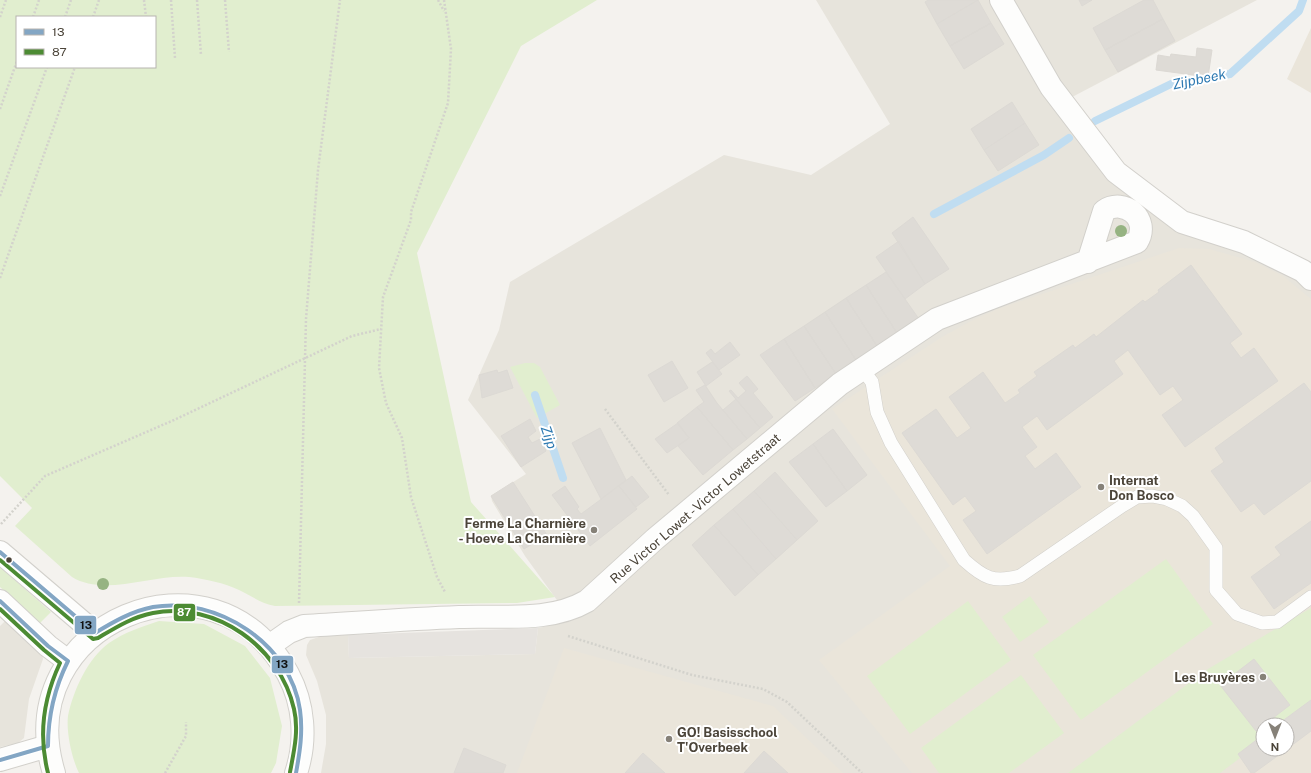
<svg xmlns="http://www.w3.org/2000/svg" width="1311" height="773" viewBox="0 0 1311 773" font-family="'Public Sans',sans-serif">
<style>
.residential{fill:#e7e4dc;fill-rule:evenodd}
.education{fill:#eae5da}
.green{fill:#e1eecf;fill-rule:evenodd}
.parking{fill:#e6e3df}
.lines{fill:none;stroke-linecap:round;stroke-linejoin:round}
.stream{stroke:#c0ddf1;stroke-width:8}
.building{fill:#dedbd6;stroke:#dcd9d4}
.service-casing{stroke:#d2d0cb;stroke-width:14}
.minor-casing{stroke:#d2d0cb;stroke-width:24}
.path{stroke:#d3d2cc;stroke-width:2.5;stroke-dasharray:2 2;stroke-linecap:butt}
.service{stroke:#fdfdfc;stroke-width:13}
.minor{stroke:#fdfdfc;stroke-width:22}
.bus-1-casing{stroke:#fff;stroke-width:7}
.bus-2-casing{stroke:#fff;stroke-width:7}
.bus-1{stroke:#83a6c4;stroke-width:4}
.bus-2{stroke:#4c8b33;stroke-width:4}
.tree{fill:#96b382}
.poi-dot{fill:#868178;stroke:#fff;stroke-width:1.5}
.bus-dot{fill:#4b4439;stroke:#fff;stroke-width:1.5}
.labels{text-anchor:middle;stroke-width:4;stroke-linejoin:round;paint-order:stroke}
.poi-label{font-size:13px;font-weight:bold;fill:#4b4439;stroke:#fff;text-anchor:start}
.street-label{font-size:13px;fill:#4b4439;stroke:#fff}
.water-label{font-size:14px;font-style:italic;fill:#2e7ab2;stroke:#fff}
.line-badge{stroke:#fff;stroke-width:1.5}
.badge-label{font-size:11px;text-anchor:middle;font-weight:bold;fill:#fff}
.pale-badge-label{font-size:11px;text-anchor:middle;font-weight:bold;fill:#111}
</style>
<rect width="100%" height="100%" fill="#f4f2ee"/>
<!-- residential -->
<path class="residential" d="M 816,0 L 1257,0 L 1055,106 L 1116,181 L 1279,266 L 1311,289 L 1311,773 L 321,773 L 326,744 L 326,715 L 317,681 L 306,655 L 307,645 L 310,640 L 322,636 L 348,635 L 349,658 L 535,654 L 538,628 L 571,621 L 582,615 L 585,591 L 559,603 L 525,556 L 492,501 L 491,496 L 526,474 L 468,400 L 499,330 L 510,282 L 724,155 L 811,175 L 890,124 ZM 1263,725 L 1287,725 L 1287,749 L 1263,749 Z
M 5,621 L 42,653 L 43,659 L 29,699 L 24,738 L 18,743 L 0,747 L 0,626 Z"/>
<!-- education -->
<path class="education" d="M 1311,28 L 1311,93 L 1287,79 Z
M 1179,248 L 1209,249 L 1255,262 L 1283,276 L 1311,299 L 1311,608 L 1208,669 L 1068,773 L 912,773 L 819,660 L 950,566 L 832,409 L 942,337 L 971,321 L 1000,308 Z
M 564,648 L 773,706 L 843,773 L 517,773 Z
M 1311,700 L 1311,773 L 1220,773 L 1240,758 L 1238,754 L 1263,735 L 1263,749 L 1287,749 L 1287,725 L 1277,725 Z"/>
<!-- green -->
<path class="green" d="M 0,0 L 597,0 L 521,46 L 417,253 L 471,502 L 555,597 L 517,603 L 275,606 C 262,604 252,596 239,590 C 224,583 206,579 189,577 C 152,574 105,597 72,577 L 15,526 L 32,508 L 0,476 ZM 17,17 L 155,17 L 155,67 L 17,67 Z
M 525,363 L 534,363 L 540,367 L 560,405 L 537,418 L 510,367 Z
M 1166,559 L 1213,624 L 1081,720 L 1033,655 Z
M 0,567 L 51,612 L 40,623 L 0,587 Z
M 1030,596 L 1049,622 L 1020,642 L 1002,617 Z
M 968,601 L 1011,660 L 910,734 L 867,676 Z
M 1311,608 L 1311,700 L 1277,725 L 1263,725 L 1263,735 L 1238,754 L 1240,758 L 1220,773 L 1068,773 L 1208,669 Z
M 159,621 L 204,624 L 245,646 L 270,678 L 282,726 L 276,763 L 271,773 L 79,773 C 72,759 66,732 68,716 C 73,691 88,658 109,643 C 125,632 141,627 159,621 Z
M 1021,675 L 1064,733 L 1009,773 L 939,773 L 921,748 Z"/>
<!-- parking -->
<path class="parking" d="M 538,628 L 535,654 L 349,658 L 348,635 Z"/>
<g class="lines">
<!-- stream -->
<path class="stream" d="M 1095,121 L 1171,84 L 1230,74 L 1299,11 L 1303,0
M 934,214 L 1044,155 L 1069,138
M 535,395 L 563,478"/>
</g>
<!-- building -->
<path class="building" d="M 928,0 L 978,0 L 937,24 L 925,2 Z
M 978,0 L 991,23 L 950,46 L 937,24 Z
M 1079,0 L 1092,0 L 1082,6 Z
M 1144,0 L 1153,0 L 1163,19 L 1105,50 L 1093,28 Z
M 1163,19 L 1175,41 L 1118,72 L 1105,50 Z
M 991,23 L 1004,44 L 964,69 L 950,46 Z
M 1197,48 L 1212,50 L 1208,77 L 1156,70 L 1158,55 L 1170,57 L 1171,54 L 1196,57 Z
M 1012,102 L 1025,123 L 984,150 L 971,129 Z
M 1025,123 L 1039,145 L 998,171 L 984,150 Z
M 913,217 L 949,269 L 925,284 L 892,233 Z
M 899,241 L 925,284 L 905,299 L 876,257 Z
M 1191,265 L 1242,334 L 1230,343 L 1241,358 L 1254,348 L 1278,381 L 1185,447 L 1162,415 L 1183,400 L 1173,386 L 1160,395 L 1128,350 L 1114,361 L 1123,374 L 1047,430 L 1037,416 L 1022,427 L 1037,447 L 1025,456 L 1035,469 L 1056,453 L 1081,487 L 987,554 L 963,520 L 976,511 L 965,496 L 953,505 L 902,433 L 936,409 L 957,438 L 971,428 L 949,397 L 983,372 L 1005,403 L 1020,393 L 1018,390 L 1037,376 L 1034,372 L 1073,345 L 1075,348 L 1094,334 L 1096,337 L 1143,300 L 1145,302 L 1159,292 L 1158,290 Z
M 886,272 L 919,319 L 897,333 L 866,285 Z
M 866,285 L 897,333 L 877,346 L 846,298 Z
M 846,298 L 877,346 L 856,360 L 825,312 Z
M 825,312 L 856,360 L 836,374 L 804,326 Z
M 804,326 L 836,374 L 815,388 L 784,339 Z
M 784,339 L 815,388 L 795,401 L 760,355 Z
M 730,342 L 740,355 L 719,370 L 706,353 L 711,349 L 715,354 Z
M 672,361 L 688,388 L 664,402 L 648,375 Z
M 712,362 L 722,374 L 706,386 L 697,372 Z
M 497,370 L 498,373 L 507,370 L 513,388 L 482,398 L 479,375 Z
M 747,376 L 758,389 L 753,393 L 773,417 L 760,428 L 729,391 L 731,390 L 738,398 L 746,391 L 739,383 Z
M 1304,383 L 1311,392 L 1311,481 L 1264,515 L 1254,503 L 1241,512 L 1211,471 L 1224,462 L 1215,448 Z
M 705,385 L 717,403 L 747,439 L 733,450 L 697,407 L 704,402 L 696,390 Z
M 736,399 L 760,428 L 747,439 L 723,410 Z
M 697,407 L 733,450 L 703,475 L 678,446 L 689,438 L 677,423 Z
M 530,419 L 536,431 L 528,437 L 532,443 L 540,439 L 546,451 L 521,467 L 501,436 Z
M 678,423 L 689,438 L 667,453 L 655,439 Z
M 600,428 L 626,480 L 601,499 L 572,443 Z
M 833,429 L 867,475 L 847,491 L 813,444 Z
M 813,444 L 847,491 L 826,507 L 789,462 Z
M 775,472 L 818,521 L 797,540 L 754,491 Z
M 632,476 L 649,497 L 636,507 L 619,486 Z
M 513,482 L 547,535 L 524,549 L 491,496 Z
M 565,486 L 579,507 L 577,509 L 581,514 L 619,486 L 637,509 L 590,546 L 552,495 Z
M 754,491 L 797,540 L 776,559 L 733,509 Z
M 733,509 L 776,559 L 758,575 L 714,525 Z
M 1311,521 L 1311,583 L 1274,609 L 1251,577 L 1281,555 L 1275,547 Z
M 714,525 L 758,575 L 735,596 L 692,545 Z
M 1254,659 L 1290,705 L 1256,731 L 1220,685 Z
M 1311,700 L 1311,731 L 1287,749 L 1287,725 L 1277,725 Z
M 1263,735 L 1263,749 L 1287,749 L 1254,773 L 1251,773 L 1238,754 Z
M 464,748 L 506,765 L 503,773 L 454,773 Z
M 764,751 L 788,773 L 744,773 Z
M 643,753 L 665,773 L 625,773 Z"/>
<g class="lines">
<!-- service casing -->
<g class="service-casing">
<path id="service" d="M 862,369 L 872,382 L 877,412 L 891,443 L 964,560 C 984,578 993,583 1020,576 L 1122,506 L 1137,497 L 1152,496 L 1167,499 L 1182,506 L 1193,516 L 1216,548 L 1216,590 L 1237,614 L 1262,623 L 1277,622 L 1311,597"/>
</g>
<!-- minor casing -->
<g class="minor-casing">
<path id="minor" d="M 1001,0 L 1051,87 L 1116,172 L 1182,222 L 1244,242 L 1303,271 L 1311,279
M 0,552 L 95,633
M 0,601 L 48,646 L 68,661
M 269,646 L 289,632 L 304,626 C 356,623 407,619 459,617 C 501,615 549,623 587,601 L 655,539 L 840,384 L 937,319 L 1137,242 C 1151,219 1124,197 1104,211 L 1088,262
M 0,760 L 48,746
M 54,773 C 8,623 214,537 288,674 C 304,704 307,740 296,773"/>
</g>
<!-- path -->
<path class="path" d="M 144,0 L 146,17
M 171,0 L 175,58
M 197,0 L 201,55
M 225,0 L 229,52
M 438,0 L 444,11
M 444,0 L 451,49 L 448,103 L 411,212 L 411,220 L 383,297 L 379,368 L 386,403 L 402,438 L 411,497 L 437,577 L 445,592
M 0,17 L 6,0
M 33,17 L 39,0
M 65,17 L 71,0
M 93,17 L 99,0
M 0,109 L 17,61
M 0,196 L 47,67
M 0,278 L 75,67
M 605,409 L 669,495
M 1,524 L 45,476 L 174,420 L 352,336 L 381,329
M 299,603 L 306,319 L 318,170 L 340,0
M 568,636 L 692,675 L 763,689 L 787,702 L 862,773
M 165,773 L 186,736 L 186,722"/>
<!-- service -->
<use href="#service" class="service"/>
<!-- minor -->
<use href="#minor" class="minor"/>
<!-- bus-1 casing -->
<g class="bus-1-casing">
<path id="bus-1" d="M 0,552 L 95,633 C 113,622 132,611 153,607 C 217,596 291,644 300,710 C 303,732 300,751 296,773
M 0,601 L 48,646 L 68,661 C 54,689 48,715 48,746 L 0,760"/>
</g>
<!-- bus-2 casing -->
<g class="bus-2-casing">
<path id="bus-2" d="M 0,560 L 93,639 L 98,638 C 115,628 132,617 153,613 C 216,601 280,647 294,709 C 299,730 294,751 290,772
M 0,609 L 44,650 L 60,663 C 43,699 38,734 48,773"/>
</g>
<!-- bus-1 -->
<use href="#bus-1" class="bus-1"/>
<!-- bus-2 -->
<use href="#bus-2" class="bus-2"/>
</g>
<!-- trees -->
<g class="tree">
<circle cx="1121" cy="231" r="6"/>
<circle cx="103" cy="584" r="6"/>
</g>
<!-- markers -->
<g class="poi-dot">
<circle cx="1101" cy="487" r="4"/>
<circle cx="594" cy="530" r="4"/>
<circle cx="1263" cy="677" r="4"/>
<circle cx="669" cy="739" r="4"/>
</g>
<circle class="bus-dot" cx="9" cy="560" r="3.5"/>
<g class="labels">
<!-- poi labels -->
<g class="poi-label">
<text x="1109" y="485">Internat<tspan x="1109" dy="15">Don Bosco</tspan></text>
<text x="586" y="528" text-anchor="end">Ferme La Charnière<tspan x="586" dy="15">- Hoeve La Charnière</tspan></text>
<text x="1255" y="682" text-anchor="end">Les Bruyères</text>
<text x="677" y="737">GO! Basisschool<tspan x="677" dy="15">T'Overbeek</tspan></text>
</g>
<!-- street labels -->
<g class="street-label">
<text transform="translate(695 508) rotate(-41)" y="5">Rue Victor Lowet - Victor Lowetstraat</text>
</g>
<!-- water labels -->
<g class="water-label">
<text transform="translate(1199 79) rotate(-12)" y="5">Zijpbeek</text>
<text transform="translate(549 437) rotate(71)" y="5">Zijp</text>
</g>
</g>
<g class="line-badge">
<rect x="173" y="603" width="23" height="19" rx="4" fill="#4c8b33"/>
<rect x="74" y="615" width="23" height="20" rx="4" fill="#83a6c4"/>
<rect x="271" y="655" width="23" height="19" rx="4" fill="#83a6c4"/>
</g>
<g class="badge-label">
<text x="184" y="616">87</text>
</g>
<g class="pale-badge-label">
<text x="86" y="629">13</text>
<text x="282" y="668">13</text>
</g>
<!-- legend -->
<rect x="16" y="16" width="140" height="52" fill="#ffffff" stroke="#b7b4b0"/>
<rect x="24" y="29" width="20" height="6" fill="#83a6c4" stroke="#b7b4b0"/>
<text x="52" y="36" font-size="12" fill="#4b4439">13</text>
<rect x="24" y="49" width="20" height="6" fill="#4c8b33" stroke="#b7b4b0"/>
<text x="52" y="56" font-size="12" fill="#4b4439">87</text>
<!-- north arrow -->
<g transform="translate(1275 737) rotate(180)"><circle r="19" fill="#ffffff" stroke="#b7b4b0"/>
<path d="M0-3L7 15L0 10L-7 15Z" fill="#868178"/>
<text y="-6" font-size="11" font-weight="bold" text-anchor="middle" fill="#4b4439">N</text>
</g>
</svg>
